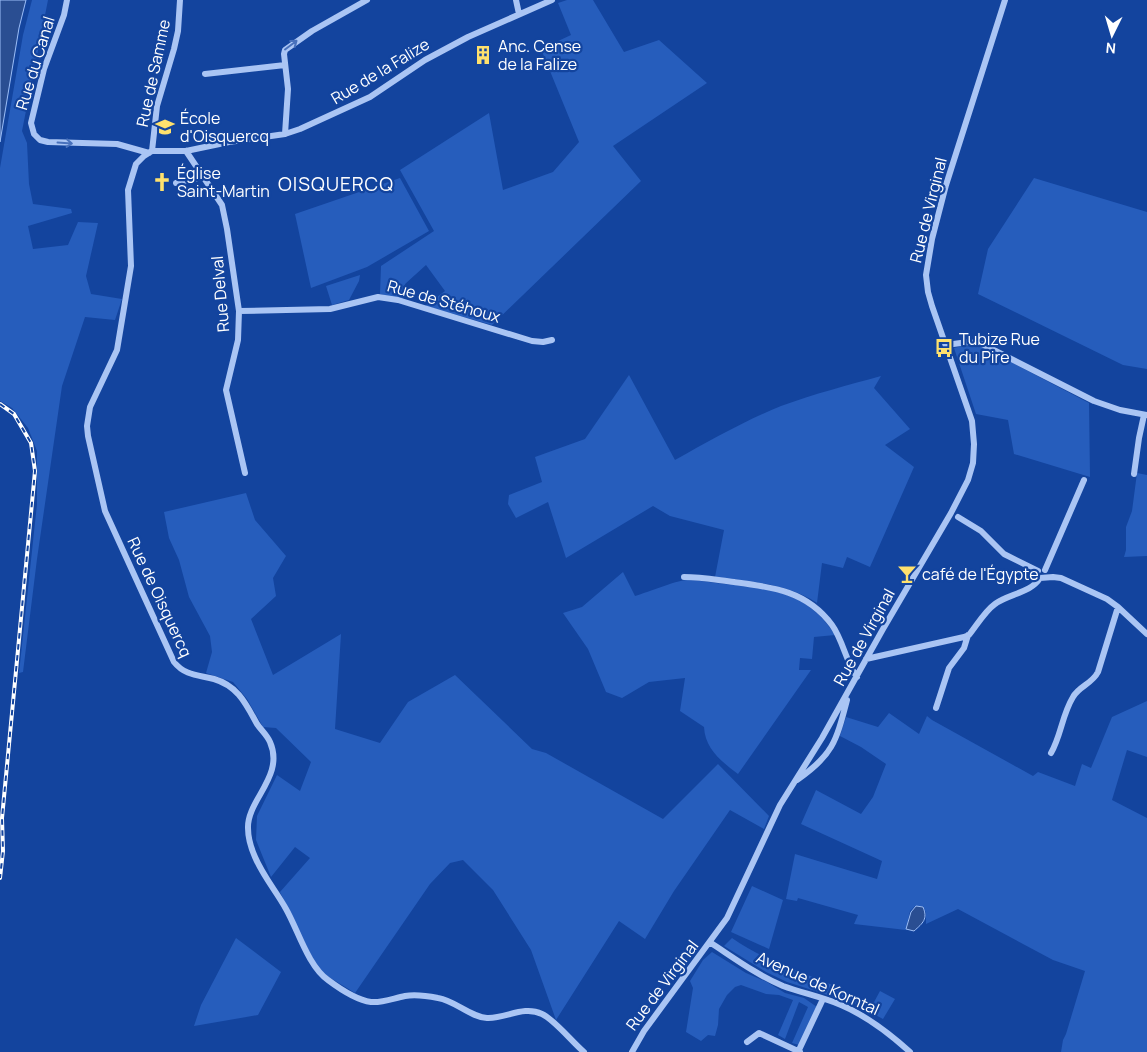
<svg xmlns="http://www.w3.org/2000/svg" width="1147" height="1052" viewBox="0 0 1147 1052" font-family="Manrope,sans-serif">
<style>
.green{fill:#265dbc}
.water{fill:#2a4e92;stroke:#9cbef7}
.lines{fill:none;stroke-linecap:round;stroke-linejoin:round}
.minor{stroke:#aac5f4;stroke-width:6}
.rail-casing{stroke:#fff;stroke-width:4}
.rail{stroke:#13449e;stroke-width:2;stroke-dasharray:5.5;stroke-linecap:butt}
.oneway{stroke:#4871bc}
.labels{text-anchor:middle;stroke-width:4.5;stroke-linejoin:round;paint-order:stroke}
.poi-label{font-size:16px;fill:#fff;stroke:#13449e;text-anchor:start}
.street-label{font-size:16px;fill:#fff;stroke:#13449e}
.quarter-label{font-size:19px;letter-spacing:1px;fill:#fff;stroke:#13449e}
</style>
<rect width="100%" height="100%" fill="#13449e"/>
<!-- green -->
<path class="green" d="M 32,0 L 48,0 L 22,131 L 27,143 L 29,184 L 33,204 L 71,209 L 72,213 L 28,226 L 33,249 L 68,245 L 78,222 L 98,223 L 86,276 L 91,294 L 122,299 L 115,320 L 85,317 L 62,386 L 37,559 L 23,672 L 19,673 L 37,504 L 37,451 L 28,428 L 12,408 L 0,401 L 0,168 L 23,35 Z
M 567,0 L 593,0 L 624,52 L 659,40 L 707,83 L 613,146 L 641,181 L 492,325 L 425,306 L 445,291 L 426,265 L 405,284 L 403,300 L 380,294 L 381,266 L 434,231 L 400,170 L 489,113 L 503,190 L 553,172 L 579,142 L 541,49 L 571,35 L 558,3 Z
M 400,178 L 429,231 L 367,267 L 311,288 L 295,214 Z
M 1034,178 L 1147,212 L 1147,369 L 1123,365 L 978,294 L 988,249 Z
M 360,275 L 359,281 L 349,300 L 332,305 L 326,286 Z
M 962,346 L 982,347 L 1089,403 L 1090,477 L 1014,454 L 1008,420 L 976,414 L 954,348 Z
M 629,375 L 675,460 C 709,441 744,421 781,406 C 814,394 848,385 881,376 L 874,388 L 910,429 L 885,445 L 914,467 L 870,567 L 847,557 L 843,568 L 822,563 L 817,603 C 787,583 750,582 715,577 L 724,530 L 670,516 L 653,506 L 566,558 L 548,502 L 516,518 L 508,504 L 509,495 L 542,482 L 535,457 L 585,439 Z
M 1137,473 L 1147,475 L 1147,556 L 1124,557 L 1126,550 L 1126,527 L 1132,511 Z
M 246,493 L 255,520 L 286,556 L 273,578 L 276,596 L 251,619 L 273,675 L 341,634 L 335,729 L 380,743 L 408,702 L 455,675 L 532,749 L 546,753 L 663,819 L 718,764 L 769,816 L 764,829 L 730,810 L 674,891 L 645,939 L 619,921 L 556,1020 L 531,950 L 493,890 L 463,860 L 450,863 L 430,884 L 355,993 L 319,971 L 280,892 L 310,858 L 295,847 L 271,877 L 256,840 L 257,816 L 277,775 L 300,791 L 311,762 L 276,728 L 263,727 L 247,699 L 233,682 L 206,673 L 212,652 L 210,636 L 189,597 L 179,560 L 169,538 L 164,512 Z
M 623,572 L 635,596 C 649,592 674,581 687,580 C 699,580 713,583 725,584 C 772,589 808,592 835,635 L 814,637 L 812,659 L 800,658 L 799,670 L 811,670 L 738,774 C 722,762 705,749 704,727 L 680,711 L 685,678 L 649,682 L 622,698 L 606,692 L 588,649 L 563,613 L 582,607 Z
M 1147,701 L 1147,757 L 1127,750 L 1112,800 L 1147,818 L 1147,1052 L 1061,1052 L 1063,1040 L 1066,1034 L 1085,971 L 1053,960 L 958,909 L 926,924 L 926,913 L 923,906 L 915,906 L 910,911 L 906,930 L 854,924 L 858,915 L 798,898 L 797,901 L 786,899 L 795,854 L 877,879 L 882,861 L 801,824 L 816,790 L 861,814 L 873,797 L 886,764 L 861,747 L 840,736 L 846,717 L 878,727 L 889,713 L 919,734 L 927,716 L 932,720 L 1033,776 L 1038,772 L 1075,786 L 1082,764 L 1091,768 L 1112,717 Z
M 752,886 L 783,900 L 769,949 L 731,932 Z
M 236,938 L 281,972 L 258,1015 L 194,1026 L 201,1005 Z
M 732,938 C 762,959 796,970 830,984 C 845,990 859,998 873,1004 L 880,991 L 895,999 L 883,1019 L 853,1003 L 787,982 L 766,972 L 724,946 Z
M 712,952 L 746,973 L 767,982 L 785,993 L 804,998 L 817,1007 L 799,1045 L 792,1043 L 808,1007 L 799,1002 L 785,1039 L 778,1035 L 793,1000 L 779,995 L 766,994 L 741,985 L 735,987 L 727,995 L 719,1009 L 718,1025 L 715,1036 L 708,1035 L 701,1041 L 686,1032 L 693,988 L 690,981 L 703,960 Z"/>
<!-- water -->
<path class="water" d="M 0,0 L 26,0 L 19,28 L 0,142 Z
M 916,906 L 923,907 C 928,919 923,923 914,931 L 906,929 L 911,912 Z"/>
<g class="lines">
<!-- minor -->
<path class="minor" d="M 67,0 L 64,15 L 44,69 L 31,123 L 34,134 L 40,140 L 48,142 L 117,144 L 149,153
M 516,0 L 519,14
M 552,0 L 468,37 L 425,60 L 370,97 L 300,129 L 285,134 L 229,142 L 186,151 L 152,151 L 144,156 L 136,164 L 128,190 L 131,266 L 117,350 L 90,407 L 87,426 L 88,436 L 105,511 L 174,662 C 185,676 199,675 214,679 C 238,686 246,704 257,724 C 261,730 267,735 270,742 C 285,776 247,800 248,828 C 248,837 251,848 255,857 C 263,876 276,891 286,909 C 298,930 308,966 328,980 C 340,989 356,1000 371,1002 C 383,1003 394,998 405,996 C 416,994 428,996 438,998 C 456,1001 470,1017 487,1018 C 506,1019 523,1005 542,1014 C 555,1020 572,1042 584,1052
M 205,74 L 285,65
M 285,134 L 288,89 L 284,54 L 285,50 L 312,31 L 367,0
M 152,151 L 157,106 L 174,49 L 178,31 L 180,0
M 186,151 L 222,205 L 227,229 L 239,311 L 238,340 L 226,390 L 245,473
M 176,183 L 202,177
M 239,311 L 330,309 L 378,297 L 398,300 L 532,341 L 543,342 L 552,340
M 946,345 L 968,342 L 982,344 L 1094,401 L 1120,410 L 1147,415
M 1134,474 L 1139,438 L 1144,415
M 958,517 L 981,531 L 1004,554 L 1038,571
M 1045,570 L 1084,480
M 684,577 C 701,577 717,580 734,582 C 773,587 807,591 832,625 C 843,640 847,665 857,677
M 1040,578 L 1053,577 L 1061,578 L 1107,599 L 1118,607 L 1147,634
M 866,659 L 964,637 L 969,635 C 977,625 985,611 995,604 C 1008,594 1031,593 1040,578
M 936,708 L 949,668 L 964,648 L 968,635
M 1051,753 C 1061,736 1062,715 1073,697 C 1079,686 1092,684 1098,672 L 1118,607
M 797,780 C 833,755 836,742 847,700
M 711,943 C 734,958 757,975 783,986 C 802,993 822,997 841,1005 C 867,1016 889,1033 910,1052
M 747,1042 L 759,1033 L 800,1052
M 632,1052 L 644,1031 L 727,918 L 780,805 L 822,738 L 883,629 L 951,513 L 968,480 L 973,463 L 974,444 L 972,421 L 932,306 L 928,292 L 926,275 L 932,239 L 946,185 L 1005,0
M 798,1052 L 823,999"/>
<!-- rail casing -->
<g class="rail-casing">
<path id="rail" d="M 0,404 L 14,414 L 31,443 L 35,471 L 2,818 L 3,851 L 0,878"/>
</g>
<!-- rail -->
<use href="#rail" class="rail"/>
</g>
<!-- one-way arrows -->
<defs><path id="oneway-shaft" d="M-6 0H5M1.5-3L5.5 0L1.5 3" fill="none" stroke-width="1.6" stroke-linecap="round" stroke-linejoin="round" transform="scale(1.25)"/></defs>
<g class="oneway">
<use href="#oneway-shaft" transform="translate(291 45) rotate(-37)"/>
<use href="#oneway-shaft" transform="translate(65 143) rotate(4)"/>
</g>
<!-- icons -->
<defs>
<g id="building-bare" transform="scale(1.5)"><path d="M-4-6H4V6H1V3H-1V6H-4ZM-2.5-4.3h1.7v1.8h-1.7ZM.8-4.3h1.7v1.8H.8ZM-2.5-1h1.7V.8h-1.7ZM.8-1h1.7V.8H.8Z" fill="#ffe16d" stroke="#13449e" stroke-width="2.5" paint-order="stroke"/></g>
<g id="school-bare" transform="scale(1.5)"><path d="M0-5L7-2L0 1L-7-2ZM-4 1L0 2.5L4 1V4Q0 6-4 4Z" fill="#ffe16d" stroke="#13449e" stroke-width="2.5" paint-order="stroke"/></g>
<g id="church-bare" transform="scale(1.5)"><path d="M-1.2-6h2.4v3.5h3.3v2.4h-3.3V6h-2.4V-.1h-3.3v-2.4h3.3Z" fill="#ffe16d" stroke="#13449e" stroke-width="2.5" paint-order="stroke"/></g>
<g id="bus-bare" transform="scale(1.5)"><path d="M-5-6H5V4H4V6H2V4H-2V6H-4V4H-5ZM-3.5-4V0h7V-4ZM-3.5 1.2v1.5H-2V1.2ZM2 1.2v1.5H3.5V1.2Z" fill="#ffe16d" stroke="#13449e" stroke-width="2.5" paint-order="stroke"/></g>
<g id="bar-bare" transform="scale(1.5)"><path d="M-6-5H6L.8 .8V4.5H3.5V6h-7V4.5H-.8V.8Z" fill="#ffe16d" stroke="#13449e" stroke-width="2.5" paint-order="stroke"/></g>
</defs>
<g fill-rule="evenodd">
<use href="#building-bare" x="483" y="55"/>
<use href="#school-bare" x="165" y="127"/>
<use href="#church-bare" x="162" y="182"/>
<use href="#bus-bare" x="944" y="348"/>
<use href="#bar-bare" x="907" y="574"/>
</g>
<g class="labels">
<!-- poi labels -->
<g class="poi-label">
<text x="498" y="52">Anc. Cense<tspan x="498" dy="18">de la Falize</tspan></text>
<text x="180" y="124">École<tspan x="180" dy="18">d'Oisquercq</tspan></text>
<text x="177" y="179">Église<tspan x="177" dy="18">Saint-Martin</tspan></text>
<text x="959" y="345">Tubize Rue<tspan x="959" dy="18">du Pire</tspan></text>
<text x="922" y="580">café de l'Égypte</text>
</g>
<!-- street labels -->
<g class="street-label">
<text transform="translate(35 63) rotate(-73)" y="6">Rue du Canal</text>
<text transform="translate(380 71) rotate(-31)" y="6">Rue de la Falize</text>
<text transform="translate(153 73) rotate(-78)" y="6">Rue de Samme</text>
<text transform="translate(928 210) rotate(-76)" y="6">Rue de Virginal</text>
<text transform="translate(220 294) rotate(-95)" y="6">Rue Delval</text>
<text transform="translate(444 301) rotate(16)" y="6">Rue de Stéhoux</text>
<text transform="translate(160 597) rotate(65)" y="6">Rue de Oisquercq</text>
<text transform="translate(864 637) rotate(-61)" y="6">Rue de Virginal</text>
<text transform="translate(818 983) rotate(24)" y="6">Avenue de Korntal</text>
<text transform="translate(662 985) rotate(-53)" y="6">Rue de Virginal</text>
</g>
<!-- quarter labels -->
<g class="quarter-label">
<text x="336" y="191">OISQUERCQ</text>
</g>
</g>
<!-- north arrow -->
<g transform="translate(1112 35) rotate(185)" stroke="#13449e" stroke-width="4" paint-order="stroke">
<path d="M0-4L9 19L0 12L-9 19Z" fill="#ffffff"/>
<text y="-8" font-size="14" font-weight="bold" text-anchor="middle" fill="#ffffff">N</text>
</g>
</svg>
